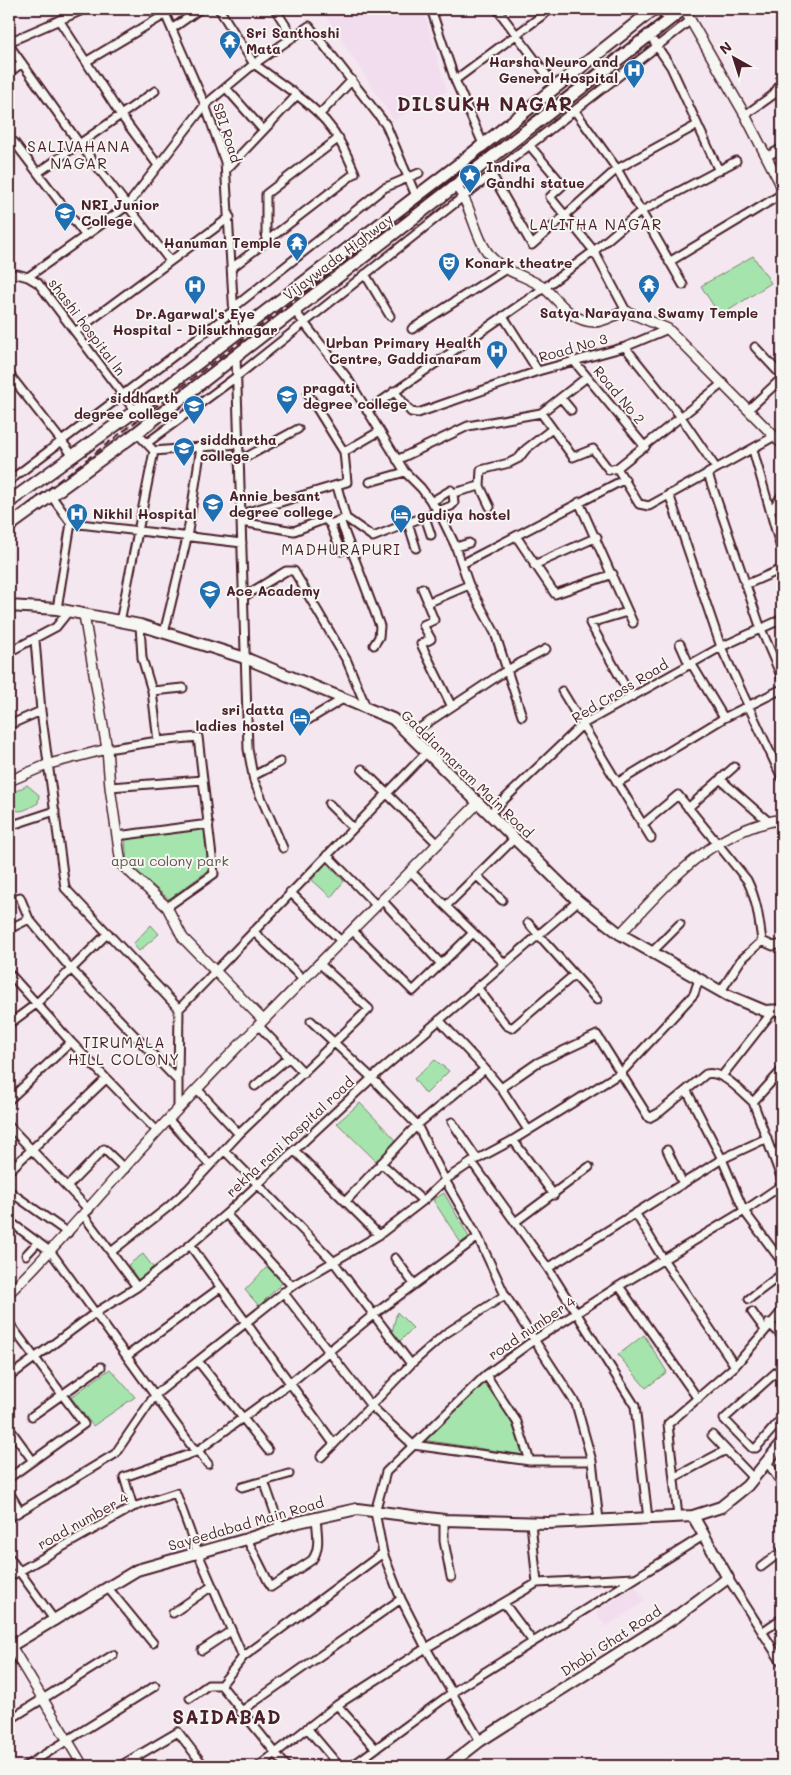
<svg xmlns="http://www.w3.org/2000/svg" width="791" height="1775" viewBox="0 0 791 1775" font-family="Mali,sans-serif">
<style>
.built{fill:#f2ddef}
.green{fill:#a5e5ad;stroke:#78826c}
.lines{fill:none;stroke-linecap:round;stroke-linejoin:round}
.minor-casing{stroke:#4a1f2b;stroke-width:11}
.tertiary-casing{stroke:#4a1f2b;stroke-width:12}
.secondary-casing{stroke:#4a1f2b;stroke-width:14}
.trunk-casing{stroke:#4a1f2b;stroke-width:15}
.minor{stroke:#f6f6f2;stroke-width:7}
.tertiary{stroke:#f6f6f2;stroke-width:9}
.secondary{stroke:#f6f6f2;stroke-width:10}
.trunk{stroke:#f6f6f2;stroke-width:11}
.rail{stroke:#4a1f2b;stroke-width:2;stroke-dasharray:8 4;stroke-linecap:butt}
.labels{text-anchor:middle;stroke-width:4;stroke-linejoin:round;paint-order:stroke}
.poi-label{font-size:14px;font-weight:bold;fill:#4a1f2b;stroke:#f6f6f2;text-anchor:start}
.street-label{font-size:14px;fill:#4a1f2b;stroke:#f6f6f2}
.park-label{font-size:14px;fill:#61504c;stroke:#f6f6f2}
.neighbourhood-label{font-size:15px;letter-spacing:1px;fill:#4a1f2b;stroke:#f6f6f2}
.district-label{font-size:19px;font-weight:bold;letter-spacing:1px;fill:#4a1f2b;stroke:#f6f6f2}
</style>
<rect width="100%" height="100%" fill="#f4e7f0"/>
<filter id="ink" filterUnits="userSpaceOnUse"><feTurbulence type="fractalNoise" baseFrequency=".02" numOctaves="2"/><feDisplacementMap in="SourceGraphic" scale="10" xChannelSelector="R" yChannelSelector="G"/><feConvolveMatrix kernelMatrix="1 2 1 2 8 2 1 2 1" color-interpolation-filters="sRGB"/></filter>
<g filter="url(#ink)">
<!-- built -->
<path class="built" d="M 335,9 L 423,9 L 447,91 L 394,120 L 326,17 Z
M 635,1586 L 645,1601 L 606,1627 L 596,1612 Z"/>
<!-- green -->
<path class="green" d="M 753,256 L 771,283 L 720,316 L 701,286 Z
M 27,785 L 39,795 L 38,803 C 27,809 20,815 9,807 L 9,795 Z
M 205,828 L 209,870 L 169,899 L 127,864 L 125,836 Z
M 326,863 L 344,881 L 331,897 L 312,880 Z
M 151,925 L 159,934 L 139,951 L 133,944 Z
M 435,1060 L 449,1071 L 426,1094 L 414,1079 Z
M 360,1103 L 398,1142 L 376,1161 L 337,1123 Z
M 444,1193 L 469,1237 L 461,1243 L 433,1200 Z
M 143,1254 L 153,1267 L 139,1281 L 128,1265 Z
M 268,1266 L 283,1282 L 259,1306 L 245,1290 Z
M 397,1312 L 413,1328 L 400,1341 L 392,1332 Z
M 644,1335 L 667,1372 L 646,1388 L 618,1355 Z
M 110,1369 L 135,1397 L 93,1426 L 71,1397 Z
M 487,1381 L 512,1424 L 524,1455 L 423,1440 Z"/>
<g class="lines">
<!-- minor casing -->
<g class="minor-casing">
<path id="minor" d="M 163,9 L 205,105 L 225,162 L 235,334
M 219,9 L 254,64 L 297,95 L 226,170
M 275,9 L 293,37
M 431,9 L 455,80 L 483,144
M 497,9 L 555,86
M 59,20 L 120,114 L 157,164
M 173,28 L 200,9
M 9,42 L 85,9
M 654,42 L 671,67 L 719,171
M 9,45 L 79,143 L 170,261
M 87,61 L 166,14
M 9,73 L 22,63
M 455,80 L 551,9
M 226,88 L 263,130
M 575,111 L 617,169 L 683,285
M 321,113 L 352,80
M 745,115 L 773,95 L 782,82
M 14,142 L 85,235
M 530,146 L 563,185 L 550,197 L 594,251 L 626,311
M 768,156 L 782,148
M 39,172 L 155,91
M 492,175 L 532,245 L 617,169 L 697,125
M 266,242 L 266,194 L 339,138
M 669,262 L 782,194
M 233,267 L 355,173 C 339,136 330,120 297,95
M 365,274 L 390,316
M 9,276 L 17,274 L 28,277 L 127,206 L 205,105 L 254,64 L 309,26 L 386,125 L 416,196
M 28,277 L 38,283 L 135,411
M 233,308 L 384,188 L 419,173
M 294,310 L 348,379 L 405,472 L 421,488 L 439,512 L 455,545 L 469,585 L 495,633 L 522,716
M 503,316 L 538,371
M 412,329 L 506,269
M 75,332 L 230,217
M 625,347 L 668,329
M 755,347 L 782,376
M 236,355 L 248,749 L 254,781 L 283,848
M 573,360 L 645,447
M 9,374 L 74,457
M 394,391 L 411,412 L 418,413 L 538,371 L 625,347 L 681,417 L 716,468
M 561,398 L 571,410
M 749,409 L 782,378
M 367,411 L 544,288 L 594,251 L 640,212 L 736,161
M 541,413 L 573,457 L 593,449 L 609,470 L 617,468 L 639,504 L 649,506 L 775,436
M 147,443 L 236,377 L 464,196 L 691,20
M 753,450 L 782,552
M 154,451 L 238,444
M 344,452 L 380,431
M 397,460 L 468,426 L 541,413 L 587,377
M 239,461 L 298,429
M 617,468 L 723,383
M 708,474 L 761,629 L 782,678
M 9,481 L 233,311
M 370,482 L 405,472
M 337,486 L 346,518
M 480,486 L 481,470 L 509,463 L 519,458 L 526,449 L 552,429
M 669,494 L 721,647 L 782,778
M 52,497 L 71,523 L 57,609
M 431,502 L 451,490
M 579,502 L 633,623
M 771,511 L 782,495
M 241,514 L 347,482 L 344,452 L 308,394
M 425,517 L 431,535
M 340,520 L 380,626 L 379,637 L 374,645
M 241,522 L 294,531 L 325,519 L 330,524 L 346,518 L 373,537 L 451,506 L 454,503 L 453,493 L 480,486 L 490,507
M 71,523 L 242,543
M 408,523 L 416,548
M 330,524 L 341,551
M 516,536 L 555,594 L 613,574
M 456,547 L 469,543
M 462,564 L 625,479
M 534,565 L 597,537
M 745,585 L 782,569
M 422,588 L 428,602
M 243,597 L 286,571 L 294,571 L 347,661 L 366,707
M 627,612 L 590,623 L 631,697
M 120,622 L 154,451 L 137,433
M 164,633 L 187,538 L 201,447
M 35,640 L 41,711 L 65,888 L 179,1009
M 680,644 L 689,664
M 9,652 L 56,627 L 68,612
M 691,663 L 724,718
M 152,691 L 183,688
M 562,691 L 651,838
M 451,705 L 421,644 L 431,639 L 423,625 L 434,620 L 427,603 L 469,585
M 308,720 L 343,699
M 9,725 L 41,711
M 409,735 L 507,670 L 546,649
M 158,741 L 198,737 L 214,874 L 167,907
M 107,749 L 158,741 L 152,691 L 142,658 L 140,625
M 362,769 L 438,844
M 253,776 L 280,762
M 720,779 L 769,822
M 617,783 L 724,718 L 782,689
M 110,787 L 203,780
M 329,804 L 353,828
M 688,808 L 734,767
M 490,813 L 583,724 L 721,647 L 782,619
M 642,825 L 678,795 L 747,880 C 757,900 759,919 762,941 L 741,960 L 721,991
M 9,826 L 55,811
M 117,836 L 209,824
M 327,855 L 376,905
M 9,865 L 10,869
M 411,872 L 504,963
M 477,876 L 502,900
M 290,892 L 341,941
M 20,897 L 29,919 L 71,969 L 178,1081 L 178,1108
M 382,900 L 441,964
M 446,906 L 514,839
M 528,923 L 597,1000
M 9,929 L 29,919
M 352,930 L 413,991 L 473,933
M 253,931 L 303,979
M 762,941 L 773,946 L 782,944
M 652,952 L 680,924
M 9,973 L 71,1042 L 157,1131
M 477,987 L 506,1025 L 512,1028 L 574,975
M 311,1021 L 372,1078 L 417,1125 L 445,1180 L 478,1237 L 505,1295 L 576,1404 L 592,1461 L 599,1520
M 9,1024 L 36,1004 L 108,933
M 258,1025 L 304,1073
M 485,1069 L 501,1088 L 537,1063 L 597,1035 L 649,1118 L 660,1112 L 706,1074 C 723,1070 741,1092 753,1102 L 782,1070
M 722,1076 L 773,1011
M 178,1081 L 179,1009 L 427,752
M 255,1086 L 289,1057
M 501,1088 L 528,1130
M 198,1090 L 239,1134
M 687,1091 L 722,1159 L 744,1211 L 782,1262
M 9,1100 L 71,1042
M 753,1102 L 782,1180
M 168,1119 L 210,1165
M 452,1122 L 477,1159
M 9,1126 L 89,1210
M 513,1140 L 554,1195
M 224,1150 L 333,1261 L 411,1364
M 294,1150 L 379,1235
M 667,1150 L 683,1184
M 774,1156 L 782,1146
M 472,1162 L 548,1268 L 635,1406 L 648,1519
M 381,1163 L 423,1201
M 11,1169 L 106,1079
M 67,1187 L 104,1149 L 125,1169
M 9,1191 L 68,1233
M 346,1201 L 417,1125 L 485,1069 L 439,1020
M 226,1214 L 292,1286
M 636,1214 L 663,1259 L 735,1366
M 84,1216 L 137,1287
M 9,1221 L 51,1252 L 196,1452
M 515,1222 L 589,1167
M 190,1245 L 334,1444 L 411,1364 L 445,1334 L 505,1295
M 111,1252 L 167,1208 L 189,1188 L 239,1134 L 369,1009 L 319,963
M 26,1255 L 38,1242
M 395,1258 L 414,1284
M 548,1268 L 722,1159 L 767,1138
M 619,1286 L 698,1399
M 283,1292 L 371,1406 L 413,1445 L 530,1461 L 592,1461
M 749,1299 L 782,1274
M 752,1312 L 765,1330
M 9,1323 L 84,1424 L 9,1478
M 769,1323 L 782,1336
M 127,1356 L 220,1288
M 198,1361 L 268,1450
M 782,1367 L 724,1419 L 752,1448 L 756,1448 L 782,1418
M 486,1375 L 517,1422 L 530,1461
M 9,1377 L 95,1313 L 137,1287 L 190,1245 L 226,1214 L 372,1078 L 578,901
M 32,1416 L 101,1367
M 12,1432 L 33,1461
M 712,1435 L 753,1478
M 198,1451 L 208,1464
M 321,1457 L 334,1444
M 767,1462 L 782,1484
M 675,1477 L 726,1450
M 264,1481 L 280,1527
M 242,1487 L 289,1474
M 9,1492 L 20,1511
M 133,1507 L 124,1477 L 196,1452 L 289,1384 L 373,1315 L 478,1237
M 678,1517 L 668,1424 L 735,1366 L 782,1311
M 9,1518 L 115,1454 L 155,1395 L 292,1286 L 379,1235 L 423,1201 L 445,1180 L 472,1162 L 513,1140 L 622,1072 L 694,994 L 699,979
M 444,1520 L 444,1541 L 451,1577
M 531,1523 L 537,1583
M 247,1539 L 271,1587 L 312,1560 C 321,1548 317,1532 316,1518
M 9,1557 L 55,1621
M 761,1567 L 782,1551
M 9,1577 L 133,1507 L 176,1493 L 197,1551 L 243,1657 L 221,1685 L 286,1766
M 728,1578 L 782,1663
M 108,1588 L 153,1643
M 504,1603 L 533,1642
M 173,1613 L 212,1586
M 762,1632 L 782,1618
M 202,1650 L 231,1631
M 243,1657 L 383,1553
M 190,1698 L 208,1685 L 221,1685
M 337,1705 L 375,1748
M 240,1712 L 401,1599
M 9,1720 L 113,1655
M 307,1728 L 339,1766
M 480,1741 L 426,1648 L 401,1599 L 383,1553 L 375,1512 L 386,1472 L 486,1375 L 534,1340 L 619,1286 L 744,1211 L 782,1185
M 135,1757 L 142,1766
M 361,1760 L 367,1766
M 26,1766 L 155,1686
M 120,1766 L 178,1732 L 204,1766
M 259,1766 L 337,1705 L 426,1648 L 537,1583 L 634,1578
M 352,1766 L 453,1692 L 703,1536"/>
</g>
<!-- tertiary casing -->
<g class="tertiary-casing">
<path id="tertiary" d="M 684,9 L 745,115 L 782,187
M 456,186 C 473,207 474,238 492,258 C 506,273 528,276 544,288 C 560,301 570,321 594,322 C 604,322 616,314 626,311 L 668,329 L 782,444
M 84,615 L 107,749 L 110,787 L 121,864 L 167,907 L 183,938 L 263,1020
M 9,781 L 49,764 L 107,749
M 620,934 C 669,883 708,832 782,819
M 9,1293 C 70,1234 122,1167 181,1106 C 278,1003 379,904 478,803
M 11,1646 L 83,1766"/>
</g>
<!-- secondary casing -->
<g class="secondary-casing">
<path id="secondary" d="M 9,606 L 57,609 L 140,625 L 245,658 L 393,719 L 578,901 L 620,934 L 727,995 L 765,1011 L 782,1010
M 9,1647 L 137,1570 L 247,1539 L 294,1523 L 357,1509 L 444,1520 L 548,1523 L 693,1516 L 721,1507 L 747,1486 L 782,1443
M 448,1766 L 480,1741 L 677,1616 L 728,1578 L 693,1516"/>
</g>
<!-- trunk casing -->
<g class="trunk-casing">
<path id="trunk" d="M 662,9 L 670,19
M 9,502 L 135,411 L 459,164 L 654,9
M 9,526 L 130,438 L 683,9"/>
</g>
<!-- minor -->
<use href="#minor" class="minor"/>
<!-- tertiary -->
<use href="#tertiary" class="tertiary"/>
<!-- secondary -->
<use href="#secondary" class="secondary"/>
<!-- trunk -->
<use href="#trunk" class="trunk"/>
<!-- rail -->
<path class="rail" d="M 9,519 L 674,9"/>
</g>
</g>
<!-- icons -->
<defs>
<g id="temple-pin" transform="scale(1.125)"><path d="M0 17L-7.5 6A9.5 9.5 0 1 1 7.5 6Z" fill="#1f6fb2" stroke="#f6f6f2"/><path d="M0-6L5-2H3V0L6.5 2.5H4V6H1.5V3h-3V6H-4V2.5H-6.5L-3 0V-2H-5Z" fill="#fff"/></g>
<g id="hospital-pin" transform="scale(1.125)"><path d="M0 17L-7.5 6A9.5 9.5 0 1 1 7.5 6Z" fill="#1f6fb2" stroke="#f6f6f2"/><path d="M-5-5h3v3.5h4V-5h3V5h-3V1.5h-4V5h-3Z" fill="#fff"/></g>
<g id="sight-pin" transform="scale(1.125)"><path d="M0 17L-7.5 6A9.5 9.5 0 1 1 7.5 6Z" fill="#1f6fb2" stroke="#f6f6f2"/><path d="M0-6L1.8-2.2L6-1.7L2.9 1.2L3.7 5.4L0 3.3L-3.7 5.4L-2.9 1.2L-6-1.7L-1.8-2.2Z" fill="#fff"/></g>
<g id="university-pin" transform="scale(1.125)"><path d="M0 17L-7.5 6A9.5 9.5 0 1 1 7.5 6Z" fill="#1f6fb2" stroke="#f6f6f2"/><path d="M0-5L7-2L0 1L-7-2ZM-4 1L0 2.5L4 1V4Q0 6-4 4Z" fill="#fff"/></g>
<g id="theatre-pin" transform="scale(1.125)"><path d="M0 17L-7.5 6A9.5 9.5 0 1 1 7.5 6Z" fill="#1f6fb2" stroke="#f6f6f2"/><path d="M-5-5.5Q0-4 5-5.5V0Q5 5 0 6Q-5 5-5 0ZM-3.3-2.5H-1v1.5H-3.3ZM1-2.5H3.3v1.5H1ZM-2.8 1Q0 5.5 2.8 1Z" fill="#fff"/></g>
<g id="hotel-pin" transform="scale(1.125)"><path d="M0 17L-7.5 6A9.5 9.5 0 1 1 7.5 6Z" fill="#1f6fb2" stroke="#f6f6f2"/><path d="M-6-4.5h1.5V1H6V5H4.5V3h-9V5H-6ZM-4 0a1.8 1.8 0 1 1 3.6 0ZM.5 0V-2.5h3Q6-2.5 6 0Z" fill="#fff"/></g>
</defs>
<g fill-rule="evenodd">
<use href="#temple-pin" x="230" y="41"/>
<use href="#hospital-pin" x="634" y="70"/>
<use href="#sight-pin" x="470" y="175"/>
<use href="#university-pin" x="65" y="213"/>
<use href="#temple-pin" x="297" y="243"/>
<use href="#theatre-pin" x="449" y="263"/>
<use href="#temple-pin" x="649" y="285"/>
<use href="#hospital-pin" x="195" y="286"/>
<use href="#hospital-pin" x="497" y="351"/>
<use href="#university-pin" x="287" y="396"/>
<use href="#university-pin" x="194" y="406"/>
<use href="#university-pin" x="184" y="448"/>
<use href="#university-pin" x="213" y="504"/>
<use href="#hospital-pin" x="77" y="514"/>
<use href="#hotel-pin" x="401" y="515"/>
<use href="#university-pin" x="210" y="591"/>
<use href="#hotel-pin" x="300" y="718"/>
</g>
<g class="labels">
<!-- poi labels -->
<g class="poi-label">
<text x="246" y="38">Sri Santhoshi<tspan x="246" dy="16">Mata</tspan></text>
<text x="618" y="67" text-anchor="end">Harsha Neuro and<tspan x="618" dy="16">General Hospital</tspan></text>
<text x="486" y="172">Indira<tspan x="486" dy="16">Gandhi statue</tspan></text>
<text x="81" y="210">NRI Junior<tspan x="81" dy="16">College</tspan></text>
<text x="281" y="248" text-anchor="end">Hanuman Temple</text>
<text x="465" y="268">Konark theatre</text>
<text x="649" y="318" text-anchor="middle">Satya Narayana Swamy Temple</text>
<text x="195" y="319" text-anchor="middle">Dr.Agarwal's Eye<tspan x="195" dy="16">Hospital - Dilsukhnagar</tspan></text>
<text x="481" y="348" text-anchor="end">Urban Primary Health<tspan x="481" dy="16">Centre, Gaddianaram</tspan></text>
<text x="303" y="393">pragati<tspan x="303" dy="16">degree college</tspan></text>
<text x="178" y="403" text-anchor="end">siddharth<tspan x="178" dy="16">degree college</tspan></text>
<text x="200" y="445">siddhartha<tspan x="200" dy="16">college</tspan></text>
<text x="229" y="501">Annie besant<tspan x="229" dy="16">degree college</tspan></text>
<text x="93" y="519">Nikhil Hospital</text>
<text x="417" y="520">gudiya hostel</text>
<text x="226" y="596">Ace Academy</text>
<text x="284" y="715" text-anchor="end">sri datta<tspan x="284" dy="16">ladies hostel</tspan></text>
</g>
<!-- street labels -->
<g class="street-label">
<text transform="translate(227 133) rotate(72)" y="5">SBI Road</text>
<text transform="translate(338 257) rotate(-37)" y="5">Vijaywada Highway</text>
<text transform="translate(87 327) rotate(53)" y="5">shashi hospital ln</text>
<text transform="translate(573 348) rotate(-16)" y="5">Road No 3</text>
<text transform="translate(619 395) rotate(50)" y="5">Road No 2</text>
<text transform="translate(620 691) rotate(-31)" y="5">Red Cross Road</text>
<text transform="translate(467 774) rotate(44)" y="5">Gaddiannaram Main Road</text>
<text transform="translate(290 1137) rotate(-43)" y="5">rekha rani hospital road</text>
<text transform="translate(532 1328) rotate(-34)" y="5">road number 4</text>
<text transform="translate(83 1521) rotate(-29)" y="5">road number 4</text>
<text transform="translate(246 1524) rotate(-16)" y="5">Sayeedabad Main Road</text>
<text transform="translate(611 1641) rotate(-33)" y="5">Dhobi Ghat Road</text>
</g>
<!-- park labels -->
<g class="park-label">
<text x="170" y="866">apau colony park</text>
</g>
<!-- neighbourhood labels -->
<g class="neighbourhood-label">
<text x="79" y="152">SALIVAHANA<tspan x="79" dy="17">NAGAR</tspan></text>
<text x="596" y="230">LALITHA NAGAR</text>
<text x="341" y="555">MADHURAPURI</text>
<text x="124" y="1048">TIRUMALA<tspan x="124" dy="17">HILL COLONY</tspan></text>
</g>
<!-- district labels -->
<g class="district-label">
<text x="485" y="111">DILSUKH NAGAR</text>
<text x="227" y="1724">SAIDABAD</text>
</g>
</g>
<!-- margin -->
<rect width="791" height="1775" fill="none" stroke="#f6f6f2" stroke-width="30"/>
<rect x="15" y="15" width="761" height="1745" fill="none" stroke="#4a1f2b" stroke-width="2" filter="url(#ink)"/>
<!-- north arrow -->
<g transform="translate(734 58) rotate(321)" stroke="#f6f6f2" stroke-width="4" paint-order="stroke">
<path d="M0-4L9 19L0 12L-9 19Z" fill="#4a1f2b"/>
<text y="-8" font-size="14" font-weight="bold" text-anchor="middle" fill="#4a1f2b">N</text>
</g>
</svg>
